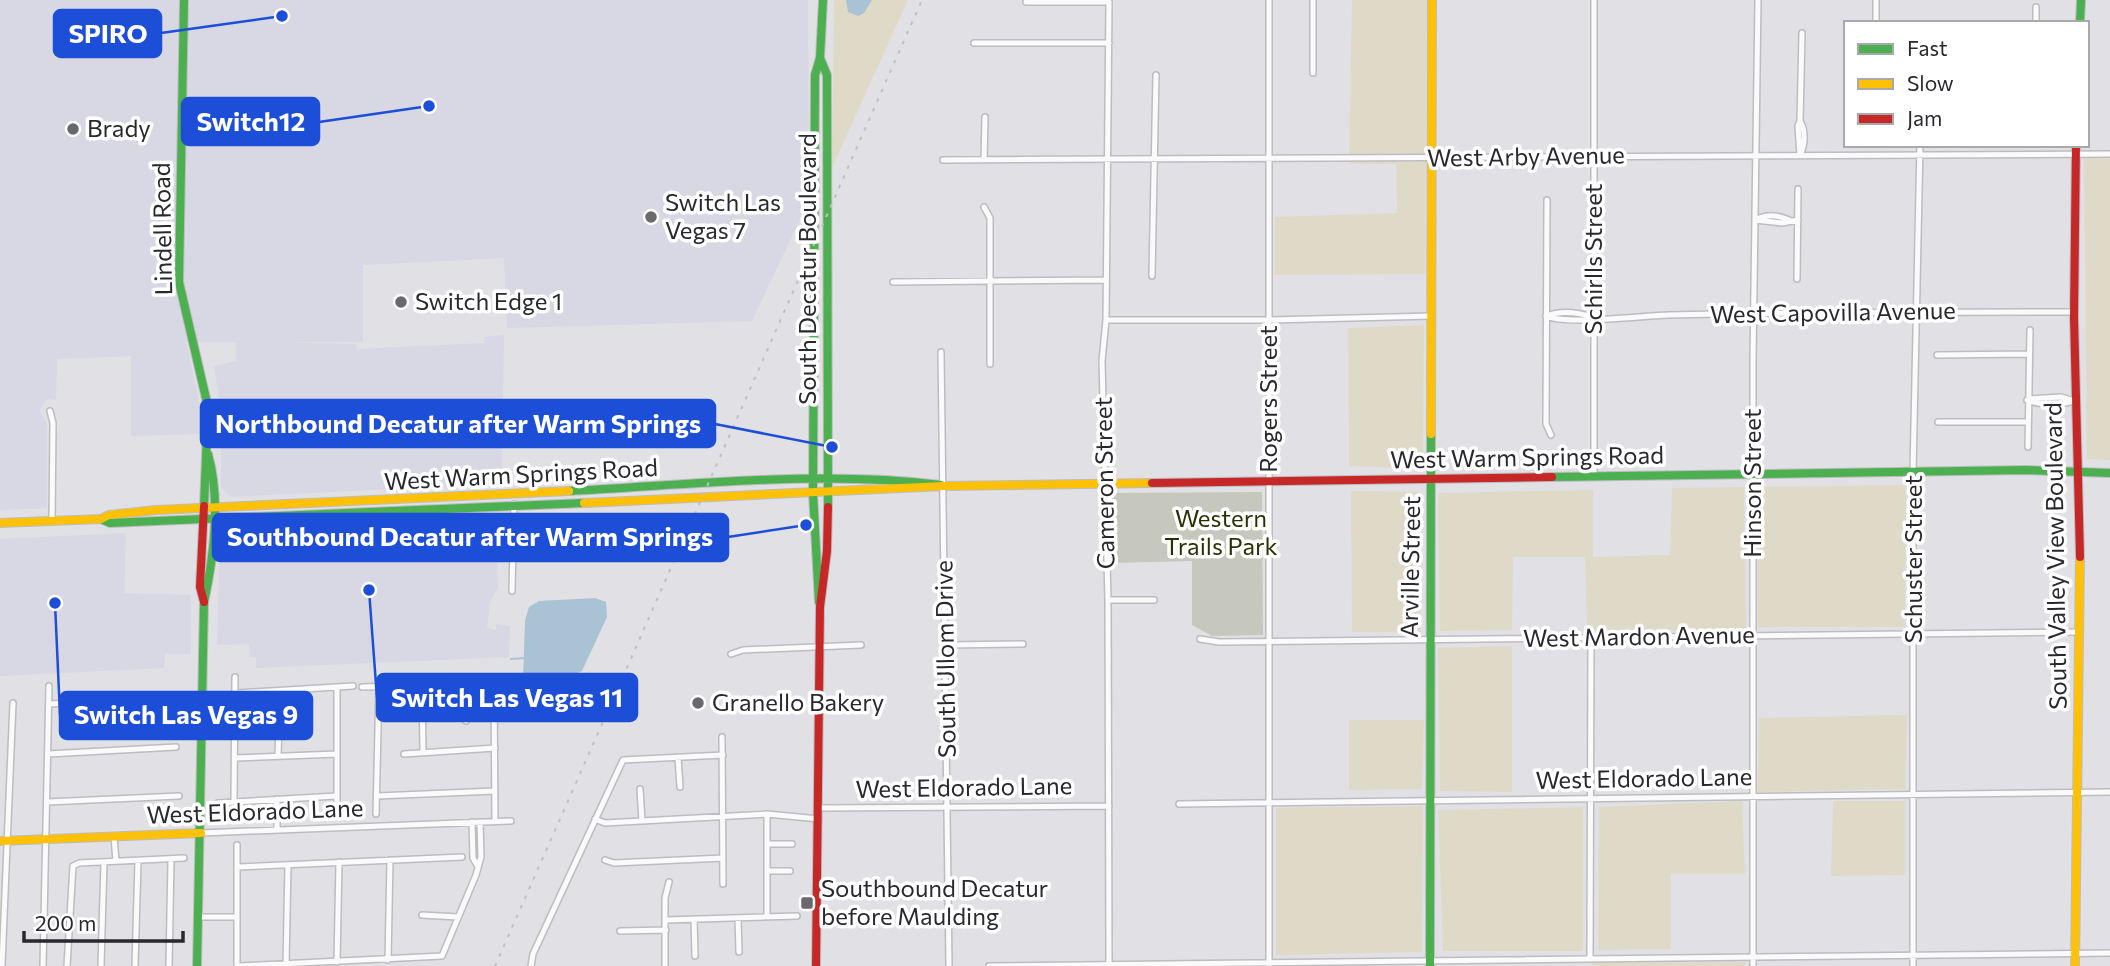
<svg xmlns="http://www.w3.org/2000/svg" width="2110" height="966" viewBox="0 0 2110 966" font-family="Commissioner,sans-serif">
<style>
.built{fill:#d8d7e4}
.green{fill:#c6c8bd}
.sand{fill:#dfdac8}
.water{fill:#a9c3d4}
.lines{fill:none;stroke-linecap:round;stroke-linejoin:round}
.stream{stroke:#a9c3d4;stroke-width:2}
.street-casing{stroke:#bdbdc0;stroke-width:8}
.fast-casing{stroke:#bdbdc0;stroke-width:10}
.slow-casing{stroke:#bdbdc0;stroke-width:10}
.jam-casing{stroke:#bdbdc0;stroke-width:10}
.street{stroke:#fafafb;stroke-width:5}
.fast{stroke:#4caf50;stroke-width:8}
.slow{stroke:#ffc107;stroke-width:8}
.jam{stroke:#c62828;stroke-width:8}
.rail{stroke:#c0c0c0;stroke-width:2;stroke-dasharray:3.5 7;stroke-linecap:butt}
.poi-dot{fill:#69696d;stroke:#fff;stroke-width:2.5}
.labels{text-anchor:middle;stroke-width:7;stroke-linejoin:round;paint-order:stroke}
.poi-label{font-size:24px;fill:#29292d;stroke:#fff;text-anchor:start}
.street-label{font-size:24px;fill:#29292d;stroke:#fff}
.park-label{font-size:24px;fill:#2b3003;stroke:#fff}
.leader{fill:none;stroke:#1d4ed8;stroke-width:2.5}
.callout-dot{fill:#1d4ed8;stroke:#fff;stroke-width:2.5}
.callout{fill:#1d4ed8;stroke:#1d4ed8;stroke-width:2.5}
.callout-label{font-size:26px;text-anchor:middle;font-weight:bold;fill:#fff}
</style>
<rect width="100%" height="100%" fill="#e0e0e5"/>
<!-- built -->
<path class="built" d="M 0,0 L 808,0 L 809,200 L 752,321 L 507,328 L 504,258 L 363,265 L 363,342 L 280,342 L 356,344 L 357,349 L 484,343 L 485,337 L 504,335 L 502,472 L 494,484 L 231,497 L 221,488 L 221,411 L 214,366 L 236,361 L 236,342 L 186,342 L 200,405 L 200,434 L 131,436 L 131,356 L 57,359 L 56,400 L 47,399 L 39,410 L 47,424 L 47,508 L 0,510 Z
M 466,518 L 496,522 L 498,588 L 490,602 L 487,628 L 496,630 L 496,624 L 510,626 L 509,657 L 256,668 L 256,657 L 250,657 L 249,644 L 217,645 L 220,536 L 226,529 Z
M 126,533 L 124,593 L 191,595 L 191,654 L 165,654 L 164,668 L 0,676 L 0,539 Z"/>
<!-- green -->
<path class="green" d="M 1262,492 L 1263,635 L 1212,636 L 1192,625 L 1192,561 L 1113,563 L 1111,493 Z"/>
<!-- sand -->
<path class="sand" d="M 834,0 L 908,0 L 832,168 Z
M 1352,0 L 1427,0 L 1425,274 L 1275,275 L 1275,217 L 1397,213 L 1396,164 L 1349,164 Z
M 2084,158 L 2110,159 L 2110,460 L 2087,459 Z
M 1424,325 L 1423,469 L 1349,466 L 1348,328 Z
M 1906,485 L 1905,627 L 1758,627 L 1757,487 Z
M 1744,487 L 1746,630 L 1587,631 L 1585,557 L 1513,557 L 1512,630 L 1440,631 L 1438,493 L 1593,490 L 1593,557 L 1670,555 L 1672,488 Z
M 1351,491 L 1418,492 L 1421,632 L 1352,632 Z
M 1512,646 L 1512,792 L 1440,791 L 1438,648 Z
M 1907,715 L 1905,789 L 1758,792 L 1759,718 Z
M 1349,720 L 1424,720 L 1422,789 L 1349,790 Z
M 1742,801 L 1745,874 L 1671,874 L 1671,949 L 1598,950 L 1599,807 Z
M 1833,801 L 1905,801 L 1905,875 L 1831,876 Z
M 1423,806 L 1422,952 L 1276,955 L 1276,808 Z
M 1583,807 L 1583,951 L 1443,951 L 1438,810 Z
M 1745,962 L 1745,966 L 1592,966 L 1592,963 Z"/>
<!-- water -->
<path class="water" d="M 846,0 L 872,0 L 864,13 L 858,16 L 848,12 Z
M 595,598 L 606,602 L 607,617 L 582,671 L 579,672 C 570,691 565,723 538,721 C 529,721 525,716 522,707 L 525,621 L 529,607 L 539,601 Z"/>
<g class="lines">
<!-- stream -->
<path class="stream" d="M 511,659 L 524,658"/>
<!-- street casing -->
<g class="street-casing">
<path id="street" d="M 1269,0 L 1269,966
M 1026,2 L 1109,2
M 1109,2 L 1106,320 L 1102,361 L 1108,600 L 1109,965
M 1876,23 L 1876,0
M 2036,23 L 2036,7
M 974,43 L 1109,43
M 1313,73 L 1313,0
M 1800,155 L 1798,126 L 1800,121 L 1802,33
M 1800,155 C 1805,145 1806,131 1800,121
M 943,160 L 2110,154
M 984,160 L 985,117
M 1547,200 L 1546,424 L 1551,435
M 984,207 L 990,218 L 990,364
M 1755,220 L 1782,223 L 1798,220
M 1755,220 C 1766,214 1778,215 1789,220
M 1152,276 L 1156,75
M 1797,279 L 1798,189
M 893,282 L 1106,280
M 1546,316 C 1565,325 1641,316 1668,315 C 1803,312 1939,312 2074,312
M 1546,316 C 1561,310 1577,312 1593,317
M 1106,320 L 1269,320 L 1432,316
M 941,352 L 949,966
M 1937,355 L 2029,354
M 2029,399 L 2061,397 L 2074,401
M 2027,400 C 2042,406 2058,405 2074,401
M 50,411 L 53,423 L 52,521
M 1938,422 L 2027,422
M 2028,447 L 2030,330
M 1594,476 L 1594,0
M 512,591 L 514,504
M 1108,600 L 1154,600
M 1200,639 L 1219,642 L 2078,632
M 947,645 L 1023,644
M 731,654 L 743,650 L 861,645
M 422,686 L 423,752
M 362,687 L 483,684 L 494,688 L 495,822
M 337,688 L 337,812
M 236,693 L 353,686
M 49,704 L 178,698
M 466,721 L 466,685
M 722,737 L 723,884
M 48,754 L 176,747
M 404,754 L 495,748
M 278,756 L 280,691
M 678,757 L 680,787
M 235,758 L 337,754
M 640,789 L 642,821
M 377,796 L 495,791
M 277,799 L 277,830
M 47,802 L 179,796
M 234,802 L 235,677
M 218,803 L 336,796
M 1179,804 L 2110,792
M 819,808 L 1109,806
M 376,814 L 379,687
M 595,819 L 605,823 L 767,814 L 819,819
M 472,822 L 473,858 L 477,865
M 201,833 L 511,821
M 114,837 L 116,861
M 767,844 L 792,844
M 237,845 L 237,966
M 605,860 L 614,863 L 723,858
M 237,867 L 462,857
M 767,871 L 790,871
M 422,915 L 458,917
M 199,917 L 237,917
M 767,917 L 767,814
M 738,918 L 739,952
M 694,919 L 695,956
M 666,920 L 797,916
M 620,931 L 666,930
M 1590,958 L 1591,638
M 388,960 L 390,860
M 337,962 L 339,862
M 286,964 L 288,865
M 2,965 L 13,703
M 43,966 L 49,686
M 67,966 L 73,866 L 79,863 L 184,858
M 101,966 L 104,862
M 135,966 L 138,861
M 169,966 L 171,859
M 239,966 L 442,956 L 476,875 L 481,857 L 480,822
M 531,966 L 533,954 L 623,760 L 723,755
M 665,966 L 665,898 L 669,882
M 989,966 L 2110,953
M 1753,966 L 1753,359 L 1758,0
M 1913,966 L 1913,472 L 1920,145"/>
</g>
<!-- fast casing -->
<g class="fast-casing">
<path id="fast" d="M 184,0 L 179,282 L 208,407 L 204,506
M 2080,23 L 2081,0
M 820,58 L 827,75 L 828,507
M 1552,477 L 2026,470 L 2110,473
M 569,491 C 691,485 819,470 941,485
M 101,519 L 110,523 L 584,503
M 819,602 L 813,493 L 815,75 L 820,58 L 823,0
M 197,966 L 204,602 C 214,556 221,500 208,454
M 1430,966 L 1431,434"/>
</g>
<!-- slow casing -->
<g class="slow-casing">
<path id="slow" d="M 1431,434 L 1432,0
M 584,503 L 944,486 L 1152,483
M 0,523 L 101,519 L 109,515 L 156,510 L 569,491
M 0,841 L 201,833
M 2075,966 L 2080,557"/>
</g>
<!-- jam casing -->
<g class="jam-casing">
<path id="jam" d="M 2076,145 L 2074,317 L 2080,557
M 1152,483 L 1552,477
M 204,506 L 200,587 L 204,602
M 816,966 L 820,607 L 827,551 L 828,507"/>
</g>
<!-- street -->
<use href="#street" class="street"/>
<!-- fast -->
<use href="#fast" class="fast"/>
<!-- slow -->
<use href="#slow" class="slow"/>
<!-- jam -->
<use href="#jam" class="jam"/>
<!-- rail -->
<path class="rail" d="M 495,966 L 922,0"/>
</g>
<!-- markers -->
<g class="poi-dot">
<circle cx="73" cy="129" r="7"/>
<circle cx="651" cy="217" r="7"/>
<circle cx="401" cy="302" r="7"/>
<circle cx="698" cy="703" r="7"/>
<rect x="800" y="896" width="14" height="14" rx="3.5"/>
</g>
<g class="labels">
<!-- poi labels -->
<g class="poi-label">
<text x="87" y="137">Brady</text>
<text x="665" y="211">Switch Las<tspan x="665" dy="28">Vegas 7</tspan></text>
<text x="415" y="310">Switch Edge 1</text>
<text x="712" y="711">Granello Bakery</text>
<text x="821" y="897">Southbound Decatur<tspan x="821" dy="28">before Maulding</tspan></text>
</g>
<!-- street labels -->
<g class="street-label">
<text transform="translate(1526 157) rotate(-1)" y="8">West Arby Avenue</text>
<text transform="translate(163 229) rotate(-91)" y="8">Lindell Road</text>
<text transform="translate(1594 259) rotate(-90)" y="8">Schirlls Street</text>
<text transform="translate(808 269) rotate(-90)" y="8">South Decatur Boulevard</text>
<text transform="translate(1833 313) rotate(-1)" y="8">West Capovilla Avenue</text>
<text transform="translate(1269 399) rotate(-90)" y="8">Rogers Street</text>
<text transform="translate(1527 458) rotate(-1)" y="8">West Warm Springs Road</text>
<text transform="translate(521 475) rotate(-3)" y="8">West Warm Springs Road</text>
<text transform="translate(1105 483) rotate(-91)" y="8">Cameron Street</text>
<text transform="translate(1753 483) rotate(-90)" y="8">Hinson Street</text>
<text transform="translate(2056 556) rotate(-91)" y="8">South Valley View Boulevard</text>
<text transform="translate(1914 559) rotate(-90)" y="8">Schuster Street</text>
<text transform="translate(1411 567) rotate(-89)" y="8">Arville Street</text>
<text transform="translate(1639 637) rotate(-1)" y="8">West Mardon Avenue</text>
<text transform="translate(946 659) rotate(-91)" y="8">South Ullom Drive</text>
<text transform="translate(1644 779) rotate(-1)" y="8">West Eldorado Lane</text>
<text transform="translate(964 788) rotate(-1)" y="8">West Eldorado Lane</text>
<text transform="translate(255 812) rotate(-2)" y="8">West Eldorado Lane</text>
</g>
<!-- park labels -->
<g class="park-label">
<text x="1221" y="527">Western<tspan x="1221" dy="28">Trails Park</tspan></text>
</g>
</g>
<!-- callouts -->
<path class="leader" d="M282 16L161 33M429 106L319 122M832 447L715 424M806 525L728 537M369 590L377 698M55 603L60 715"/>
<g class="callout-dot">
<circle cx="282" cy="16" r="7"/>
<circle cx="429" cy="106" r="7"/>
<circle cx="832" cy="447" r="7"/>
<circle cx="806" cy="525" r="7"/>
<circle cx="369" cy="590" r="7"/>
<circle cx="55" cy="603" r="7"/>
</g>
<g class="callout">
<rect x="54" y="10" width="107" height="47" rx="7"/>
<rect x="182" y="98" width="137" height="47" rx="7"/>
<rect x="201" y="400" width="514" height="47" rx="7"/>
<rect x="213" y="514" width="515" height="47" rx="7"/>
<rect x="377" y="674" width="260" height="47" rx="7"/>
<rect x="60" y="692" width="252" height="47" rx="7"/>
</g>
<g class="callout-label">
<text x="108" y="43">SPIRO</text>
<text x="251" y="131">Switch12</text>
<text x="458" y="433">Northbound Decatur after Warm Springs</text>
<text x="470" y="546">Southbound Decatur after Warm Springs</text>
<text x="507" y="707">Switch Las Vegas 11</text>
<text x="186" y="724">Switch Las Vegas 9</text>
</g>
<!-- legend -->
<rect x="1844" y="21" width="245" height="126" fill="#ffffff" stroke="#a9a9ab" stroke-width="2"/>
<rect x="1858" y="44" width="35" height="10" fill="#4caf50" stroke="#a9a9ab" stroke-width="2"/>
<text x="1907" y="56" font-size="21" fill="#29292d">Fast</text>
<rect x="1858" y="79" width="35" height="10" fill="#ffc107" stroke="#a9a9ab" stroke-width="2"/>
<text x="1907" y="91" font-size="21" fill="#29292d">Slow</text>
<rect x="1858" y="114" width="35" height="10" fill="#c62828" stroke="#a9a9ab" stroke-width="2"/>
<text x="1907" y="126" font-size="21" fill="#29292d">Jam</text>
<!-- scale -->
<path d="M24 931v10h159v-10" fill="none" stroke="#29292d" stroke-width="3.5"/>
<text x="35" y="931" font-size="21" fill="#29292d" stroke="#ffffff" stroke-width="5" paint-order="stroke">200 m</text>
</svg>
